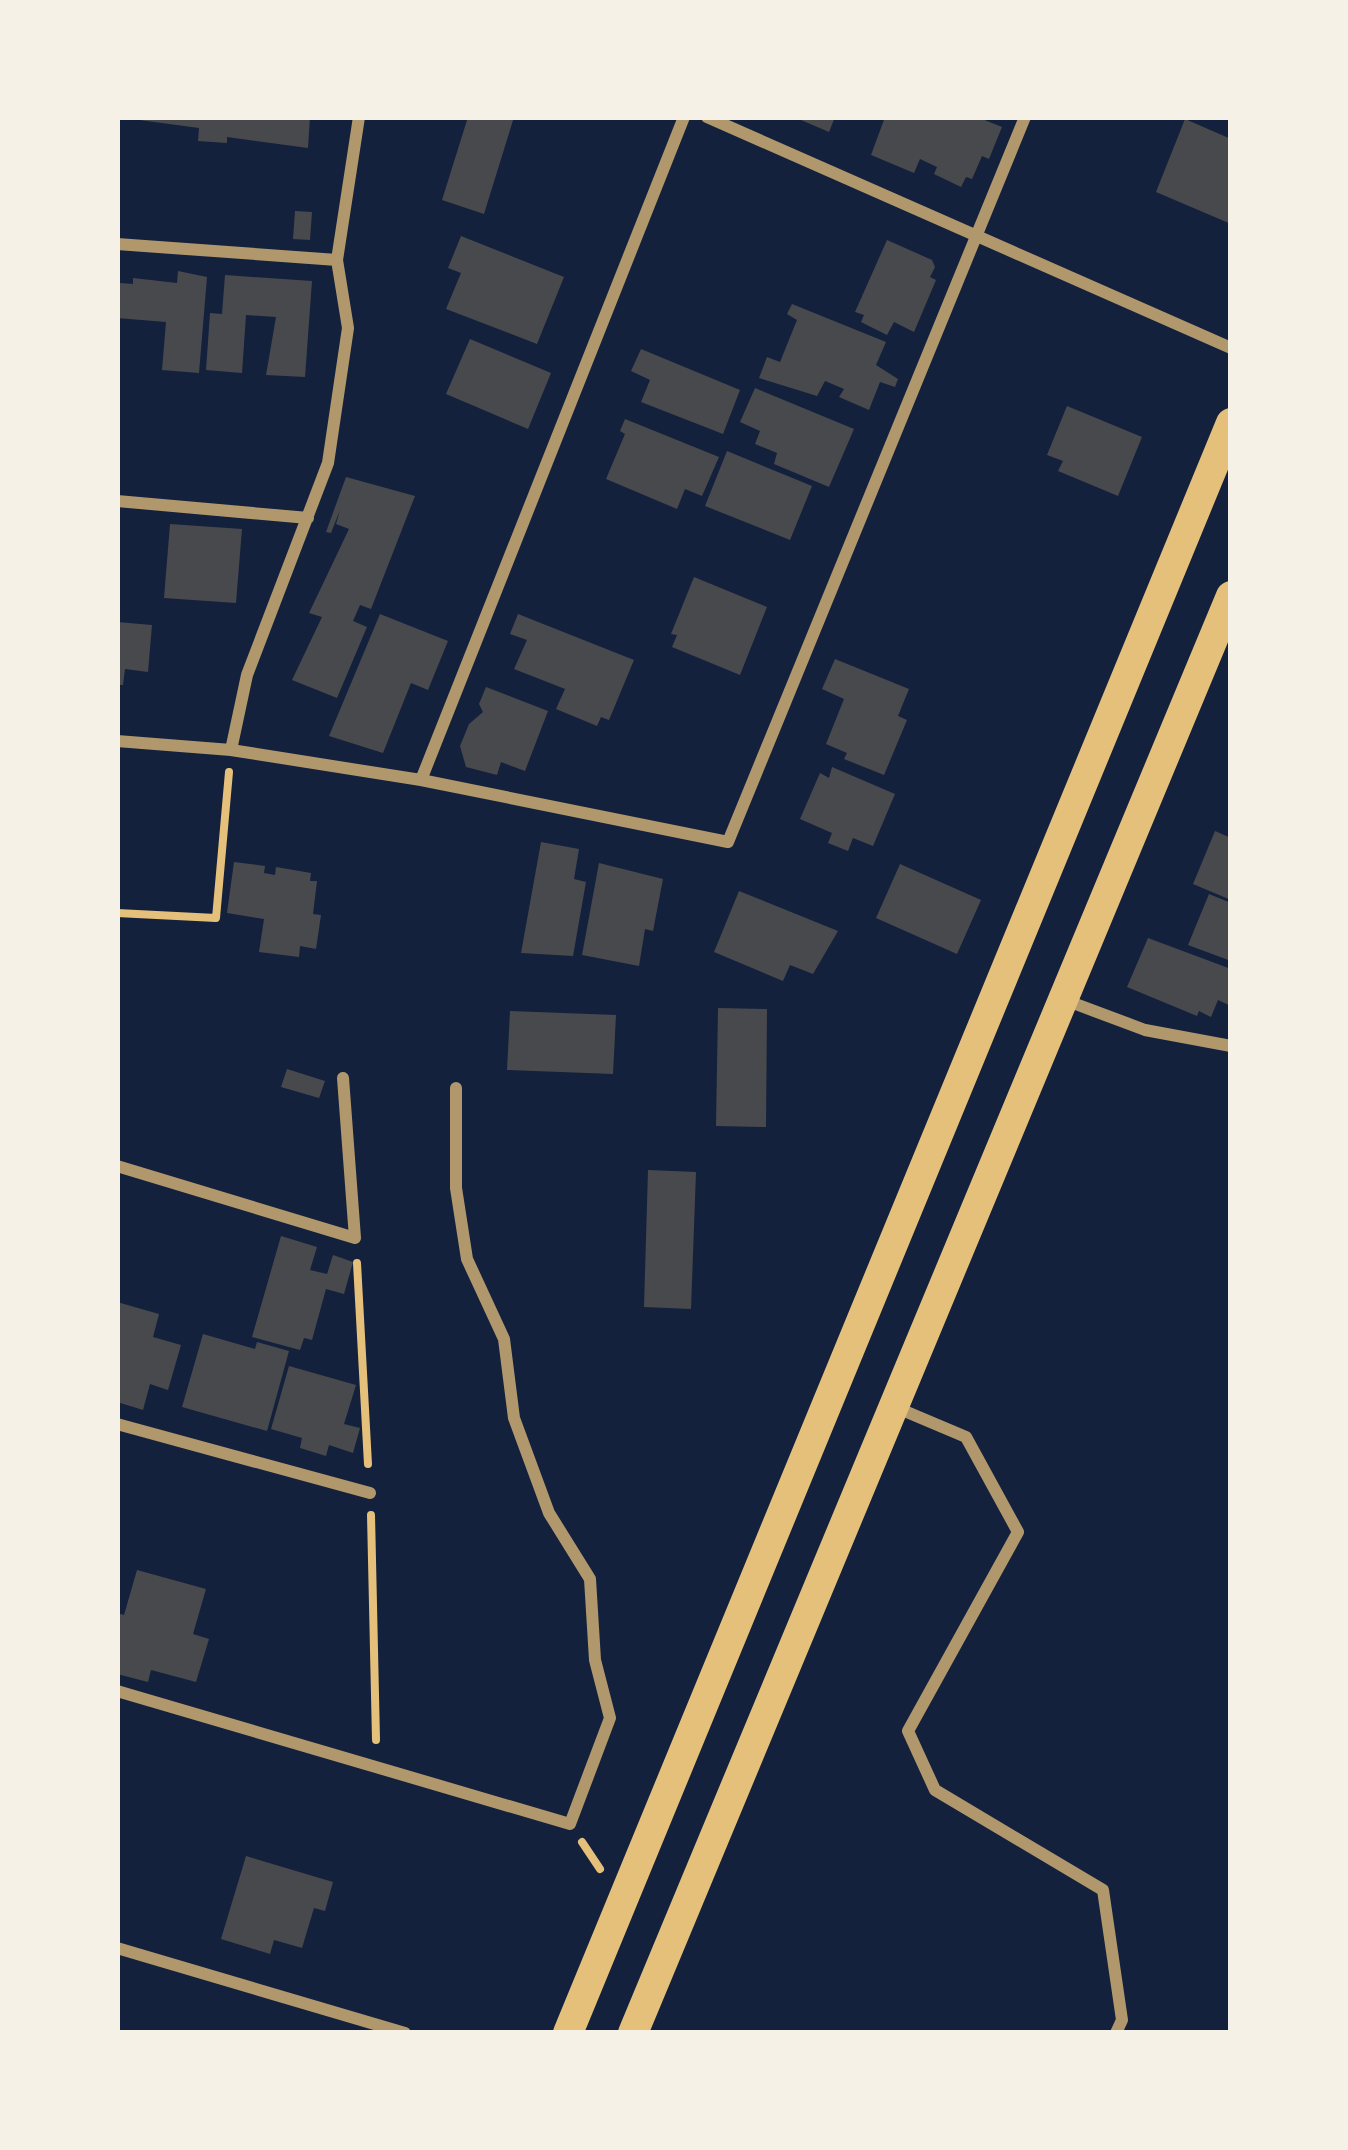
<svg xmlns="http://www.w3.org/2000/svg" width="1348" height="2150" viewBox="0 0 1348 2150" font-family="Jost,sans-serif">
<style>
.building{fill:#48494c}
.lines{fill:none;stroke-linecap:round;stroke-linejoin:round}
.path{stroke:#e5c07b;stroke-width:8}
.minor{stroke:#b1986c;stroke-width:12}
.primary{stroke:#e5c07b;stroke-width:30}
</style>
<rect width="100%" height="100%" fill="#14213d"/>
<!-- building -->
<path class="building" d="M 117,117 L 310,117 L 308,148 L 227,137 L 227,143 L 198,141 L 199,128 Z
M 468,117 L 514,117 L 484,214 L 442,200 Z
M 794,117 L 835,117 L 829,132 Z
M 885,117 L 977,117 L 1002,127 L 989,159 L 982,156 L 972,179 L 966,177 L 961,187 L 934,174 L 937,167 L 920,159 L 914,173 L 871,155 Z
M 1185,119 L 1231,139 L 1231,224 L 1156,192 Z
M 295,211 L 312,212 L 310,240 L 293,239 Z
M 461,236 L 564,277 L 537,344 L 446,309 L 461,273 L 448,268 Z
M 887,240 L 932,260 L 935,267 L 930,277 L 936,280 L 914,332 L 894,322 L 887,335 L 861,322 L 864,315 L 855,312 Z
M 178,271 L 207,277 L 199,373 L 162,370 L 166,322 L 117,318 L 120,283 L 133,284 L 133,278 L 177,283 Z
M 225,275 L 312,281 L 305,377 L 266,375 L 276,317 L 246,315 L 242,373 L 206,370 L 210,313 L 222,314 Z
M 792,304 L 886,342 L 876,365 L 898,379 L 895,387 L 880,382 L 869,410 L 839,397 L 844,389 L 825,381 L 817,396 L 759,378 L 767,357 L 780,362 L 797,320 L 787,314 Z
M 470,339 L 551,373 L 528,429 L 446,394 Z
M 641,349 L 740,390 L 723,434 L 641,402 L 650,380 L 631,371 Z
M 755,388 L 854,429 L 829,487 L 774,464 L 777,453 L 755,444 L 760,431 L 740,422 Z
M 1067,406 L 1142,437 L 1118,496 L 1058,471 L 1063,461 L 1047,455 Z
M 625,419 L 719,457 L 702,496 L 685,489 L 677,509 L 606,479 L 625,434 L 620,431 Z
M 727,451 L 812,486 L 790,540 L 705,506 Z
M 346,477 L 415,496 L 371,609 L 360,605 L 353,621 L 367,627 L 337,698 L 292,680 L 322,617 L 309,613 L 349,529 L 336,524 L 340,510 L 331,533 L 326,532 Z
M 170,524 L 242,529 L 236,603 L 164,598 Z
M 694,577 L 767,607 L 740,675 L 672,647 L 677,635 L 671,634 Z
M 380,614 L 448,641 L 428,690 L 411,683 L 383,753 L 329,736 Z
M 518,614 L 634,660 L 609,720 L 601,717 L 597,726 L 556,709 L 565,689 L 514,669 L 527,640 L 510,634 Z
M 117,622 L 152,625 L 148,672 L 125,669 L 123,685 L 117,685 Z
M 835,659 L 909,689 L 898,716 L 907,720 L 884,775 L 844,759 L 847,753 L 826,744 L 844,699 L 822,689 Z
M 486,687 L 548,711 L 525,771 L 501,762 L 497,775 L 466,767 L 460,746 L 469,724 L 483,712 L 479,704 Z
M 832,767 L 895,794 L 873,846 L 853,838 L 848,851 L 828,843 L 832,833 L 800,819 L 820,773 L 829,778 Z
M 1215,831 L 1231,838 L 1231,900 L 1193,884 Z
M 541,842 L 579,849 L 574,879 L 586,882 L 573,956 L 521,953 Z
M 234,862 L 265,866 L 264,873 L 275,875 L 276,867 L 311,873 L 310,881 L 317,881 L 313,914 L 321,915 L 316,949 L 300,946 L 299,957 L 259,952 L 264,919 L 227,913 Z
M 599,863 L 663,879 L 653,931 L 645,929 L 639,966 L 582,955 Z
M 900,864 L 981,900 L 957,954 L 876,918 Z
M 739,891 L 838,931 L 813,974 L 790,965 L 783,981 L 714,952 Z
M 1209,894 L 1231,903 L 1231,961 L 1188,945 Z
M 1148,938 L 1231,969 L 1231,1006 L 1218,1000 L 1211,1017 L 1199,1011 L 1197,1016 L 1127,987 Z
M 718,1008 L 767,1009 L 766,1127 L 716,1126 Z
M 510,1011 L 616,1015 L 613,1074 L 507,1070 Z
M 287,1069 L 325,1081 L 319,1098 L 281,1087 Z
M 648,1170 L 696,1172 L 691,1309 L 644,1307 Z
M 281,1236 L 317,1247 L 310,1270 L 327,1274 L 333,1255 L 353,1262 L 344,1294 L 326,1289 L 312,1340 L 304,1338 L 300,1350 L 252,1337 Z
M 117,1302 L 159,1314 L 153,1337 L 181,1345 L 168,1390 L 150,1384 L 143,1410 L 117,1402 Z
M 203,1334 L 255,1349 L 257,1342 L 289,1351 L 267,1431 L 182,1407 Z
M 289,1366 L 356,1385 L 344,1424 L 360,1428 L 353,1453 L 329,1445 L 326,1456 L 300,1448 L 302,1438 L 271,1429 Z
M 137,1570 L 206,1589 L 193,1634 L 209,1639 L 196,1682 L 151,1670 L 148,1682 L 117,1674 L 117,1613 L 124,1615 Z
M 246,1856 L 333,1882 L 325,1911 L 314,1908 L 302,1948 L 274,1940 L 270,1954 L 221,1939 Z"/>
<g class="lines">
<!-- path -->
<path class="path" d="M 117,913 L 216,918 L 229,772
M 357,1263 L 368,1464
M 371,1515 L 376,1740
M 582,1842 L 600,1869"/>
<!-- minor -->
<path class="minor" d="M 707,117 L 1231,348
M 117,244 L 337,260 L 348,328 L 328,463 L 247,675 L 231,750
M 337,260 L 359,117
M 117,501 L 308,518
M 117,741 L 231,750 L 421,780 L 684,117
M 421,780 L 728,842 L 1025,117
M 1065,1000 L 1145,1030 L 1231,1046
M 117,1166 L 355,1238 L 343,1078
M 895,1407 L 966,1437 L 1018,1532 L 908,1731 L 935,1790 L 1103,1890 L 1122,2020 L 1116,2033
M 117,1424 L 370,1493
M 117,1691 L 570,1824 L 610,1718 L 595,1660 L 590,1579 L 549,1513 L 514,1418 L 504,1339 L 467,1259 L 456,1188 L 456,1088
M 117,1948 L 405,2033"/>
<!-- primary -->
<path class="primary" d="M 568,2033 L 1231,423
M 633,2033 L 1231,596"/>
</g>
<!-- border -->
<rect width="1348" height="2150" fill="none" stroke="#f6f1e7" stroke-width="240"/>
</svg>
